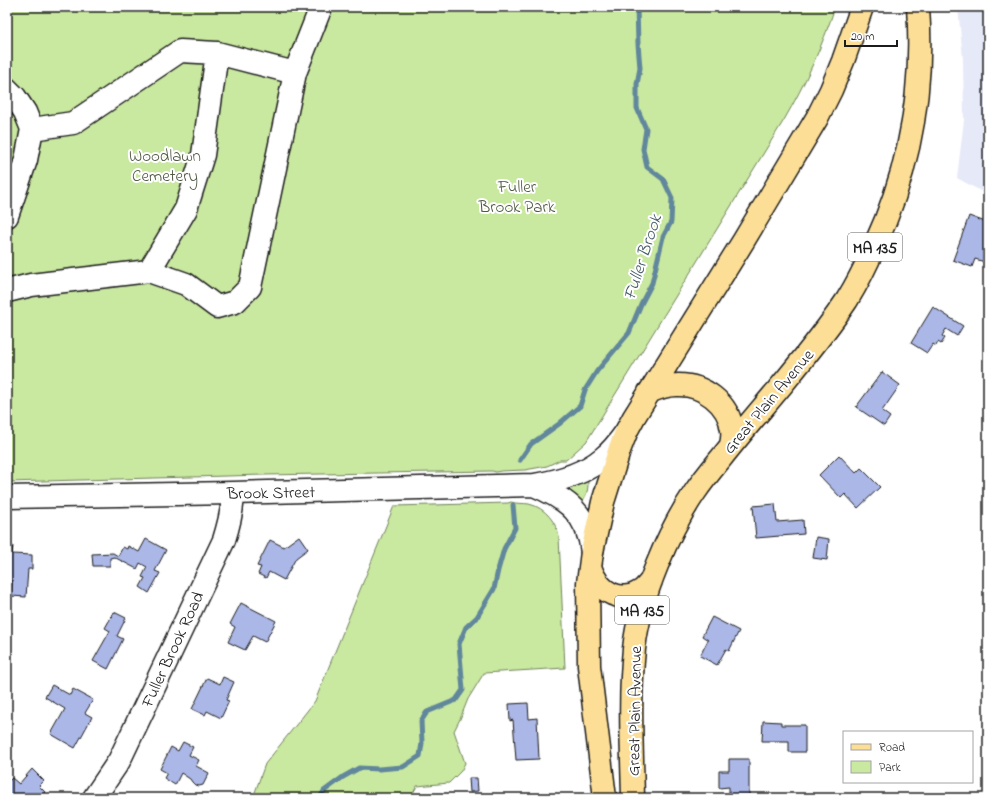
<svg xmlns="http://www.w3.org/2000/svg" width="995" height="805" viewBox="0 0 995 805" font-family="'Indie Flower',sans-serif">
<style>
.built{fill:#e6e9f8}
.green{fill:#c9e8a0;stroke:#72825e}
.lines{fill:none;stroke-linecap:round;stroke-linejoin:round}
.stream{stroke:#60879b;stroke-width:5}
.building{fill:#abb7e7;stroke:#1c1c1c}
.minor-casing{stroke:#1c1c1c;stroke-width:25}
.major-casing{stroke:#1c1c1c;stroke-width:25}
.minor{stroke:#fff;stroke-width:22}
.major{stroke:#fcde96;stroke-width:22}
.labels{text-anchor:middle;stroke-width:4;stroke-linejoin:round;paint-order:stroke}
.shield{fill:#fff;stroke:#606060;stroke-width:1}
.shield-label{font-size:16px;font-weight:bold;fill:#1c1c1c}
.park-label{font-size:17px;fill:#505944;stroke:#fff}
.street-label{font-size:17px;fill:#1c1c1c;stroke:#fff}
.water-label{font-size:18px;font-style:italic;fill:#445a66;stroke:#fff}
</style>
<rect width="100%" height="100%" fill="#fff"/>
<filter id="ink" filterUnits="userSpaceOnUse"><feTurbulence type="fractalNoise" baseFrequency=".025" numOctaves="2"/><feDisplacementMap in="SourceGraphic" scale="8" xChannelSelector="R" yChannelSelector="G"/><feConvolveMatrix kernelMatrix="1 2 1 2 8 2 1 2 1" color-interpolation-filters="sRGB"/></filter>
<g filter="url(#ink)">
<!-- built -->
<path class="built" d="M 958,7 L 988,7 L 988,195 L 957,178 L 964,120 L 963,59 Z"/>
<!-- green -->
<path class="green" d="M 7,7 L 835,7 C 822,47 805,84 784,120 L 586,442 L 566,460 L 560,460 L 547,466 L 525,470 L 501,471 L 496,472 L 492,471 L 264,475 L 7,482 Z
M 587,478 C 590,487 586,499 579,505 L 556,486 Z
M 511,502 C 517,504 523,503 529,504 C 546,508 556,522 559,537 L 565,668 L 484,673 L 468,699 L 460,719 L 454,731 L 465,763 L 461,771 L 449,783 L 417,786 L 412,795 L 412,798 L 253,798 L 265,764 L 315,701 L 394,506 L 508,503 Z"/>
<g class="lines">
<!-- stream -->
<path class="stream" d="M 520,460 L 531,444 L 559,424 L 580,406 L 585,390 L 597,371 L 629,333 L 641,304 L 652,283 L 663,237 L 671,222 L 672,198 L 663,179 L 647,167 L 643,149 L 646,129 L 637,108 L 637,84 L 640,68 L 638,44 L 637,7
M 320,798 L 324,791 L 343,777 L 359,768 L 379,769 L 403,767 L 420,756 L 422,743 L 421,721 L 427,712 L 456,700 L 463,690 L 459,644 L 466,627 L 477,617 L 494,589 L 498,570 L 504,549 L 515,528 L 513,505"/>
</g>
<!-- building -->
<path class="building" d="M 969,216 L 988,223 L 986,228 L 988,229 L 988,263 L 975,259 L 972,267 L 953,260 Z
M 933,307 L 963,326 L 957,336 L 946,329 L 942,336 L 945,338 L 941,344 L 938,342 L 936,346 L 933,344 L 927,353 L 911,343 Z
M 882,372 L 900,385 L 882,411 L 890,417 L 884,426 L 856,407 Z
M 839,455 L 856,473 L 861,468 L 880,487 L 858,508 L 845,494 L 841,498 L 819,475 Z
M 775,504 L 777,522 L 803,520 L 804,534 L 756,538 L 753,506 Z
M 299,536 L 308,549 L 296,558 L 284,580 L 269,572 L 266,578 L 258,574 L 261,567 L 257,566 L 270,540 L 284,547 Z
M 816,537 L 829,539 L 827,560 L 813,558 Z
M 146,539 L 166,550 L 155,571 L 160,573 L 149,593 L 140,587 L 145,578 L 142,577 L 147,567 L 140,563 L 137,569 L 114,557 L 110,558 L 110,566 L 93,566 L 92,554 L 113,553 L 118,556 L 123,547 L 127,549 L 128,546 L 139,552 Z
M 7,546 L 13,546 L 12,554 L 32,555 L 32,569 L 28,569 L 26,597 L 11,596 L 12,581 L 9,581 L 9,577 L 7,577 Z
M 241,603 L 276,621 L 265,642 L 253,636 L 245,650 L 228,642 L 235,627 L 230,624 Z
M 114,612 L 126,618 L 117,636 L 123,639 L 108,669 L 93,661 L 110,631 L 105,628 Z
M 712,617 L 739,631 L 729,651 L 726,649 L 717,665 L 700,656 L 708,640 L 702,636 Z
M 223,677 L 234,682 L 226,700 L 229,701 L 221,718 L 207,711 L 205,715 L 192,709 L 207,678 L 220,684 Z
M 52,685 L 70,695 L 73,689 L 93,700 L 85,713 L 92,717 L 75,748 L 51,734 L 65,709 L 45,697 Z
M 528,703 L 529,719 L 537,718 L 539,759 L 516,760 L 513,720 L 510,721 L 509,704 Z
M 763,721 L 781,722 L 781,725 L 805,725 L 805,752 L 789,752 L 789,741 L 762,741 Z
M 183,742 L 193,747 L 189,755 L 199,760 L 196,766 L 209,773 L 203,785 L 199,786 L 195,785 L 192,782 L 190,779 L 181,773 L 175,785 L 164,778 L 167,773 L 160,769 L 171,747 L 178,751 Z
M 729,759 L 749,759 L 749,798 L 729,798 L 729,787 L 719,788 L 719,771 L 729,771 Z
M 32,769 L 44,781 L 39,786 L 45,792 L 39,798 L 7,798 L 7,783 L 12,778 L 19,784 Z
M 469,778 L 477,778 L 478,791 L 470,792 Z"/>
<g class="lines">
<!-- minor casing -->
<g class="minor-casing">
<path id="minor" d="M 295,73 L 321,7
M 7,89 L 15,97 L 25,112 L 32,129 L 26,160 L 7,216
M 149,271 L 186,209 L 203,155 L 217,53
M 7,291 L 31,285 L 149,271 L 186,284 L 217,307 L 235,302 L 250,287 L 295,73 L 217,53 L 180,51 L 73,123 L 32,129
M 534,485 C 567,499 588,514 592,552
M 7,497 L 233,493 L 534,485 C 559,481 584,474 603,458 C 612,451 619,442 626,432
M 94,798 L 119,761 L 224,540 C 229,524 233,509 233,493"/>
</g>
<!-- major casing -->
<g class="major-casing">
<path id="major" d="M 649,392 C 658,388 667,385 677,385 C 703,384 729,403 732,430 C 733,435 732,440 731,445
M 590,567 C 592,573 595,579 599,584 C 609,596 626,601 639,592 C 644,590 647,585 651,581
M 605,798 L 589,666 L 588,583 L 592,552 L 603,502 L 620,448 L 627,430 L 634,417 L 744,240 L 817,118 L 831,90 L 843,61 L 862,7
M 633,798 C 632,749 629,699 634,649 C 637,621 646,592 657,565 C 667,540 680,514 695,492 C 703,480 713,468 722,457 C 741,433 761,410 781,386 C 804,358 827,330 847,300 C 858,282 867,264 875,245 C 910,169 924,90 918,7"/>
</g>
<!-- minor -->
<use href="#minor" class="minor"/>
<!-- major -->
<use href="#major" class="major"/>
</g>
</g>
<g class="labels">
<!-- shield labels -->
<g class="shield">
<rect x="848" y="233" width="54" height="28" rx="3"/>
<rect x="615" y="596" width="54" height="28" rx="3"/>
</g>
<g class="shield-label">
<text x="875" y="253">MA 135</text>
<text x="642" y="616">MA 135</text>
</g>
<!-- park labels -->
<g class="park-label">
<text x="165" y="161">Woodlawn<tspan x="165" dy="20">Cemetery</tspan></text>
<text x="517" y="192">Fuller<tspan x="517" dy="20">Brook Park</tspan></text>
</g>
<!-- street labels -->
<g class="street-label">
<text transform="translate(768 401) rotate(-50)" y="6">Great Plain Avenue</text>
<text transform="translate(271 492) rotate(-1)" y="6">Brook Street</text>
<text transform="translate(172 649) rotate(-65)" y="6">Fuller Brook Road</text>
<text transform="translate(634 711) rotate(-89)" y="6">Great Plain Avenue</text>
</g>
<!-- water labels -->
<g class="water-label">
<text transform="translate(642 257) rotate(-72)" y="6">Fuller Brook</text>
</g>
</g>
<!-- margin -->
<rect width="995" height="805" fill="none" stroke="#fff" stroke-width="24"/>
<rect x="12" y="12" width="971" height="781" fill="none" stroke="#1c1c1c" stroke-width="1.5" filter="url(#ink)"/>
<!-- legend -->
<rect x="843" y="731" width="130" height="52" fill="#ffffff" stroke="#a4a4a4"/>
<rect x="851" y="744" width="20" height="6" fill="#fcde96" stroke="#a4a4a4"/>
<text x="879" y="751" font-size="12" fill="#1c1c1c">Road</text>
<rect x="851" y="761" width="20" height="12" fill="#c9e8a0" stroke="#a4a4a4"/>
<text x="879" y="771" font-size="12" fill="#1c1c1c">Park</text>
<!-- scale -->
<path d="M845 40v6h52v-6" fill="none" stroke="#1c1c1c" stroke-width="2"/>
<text x="851" y="40" font-size="12" fill="#1c1c1c" stroke="#ffffff" stroke-width="3" paint-order="stroke">20 m</text>
</svg>
